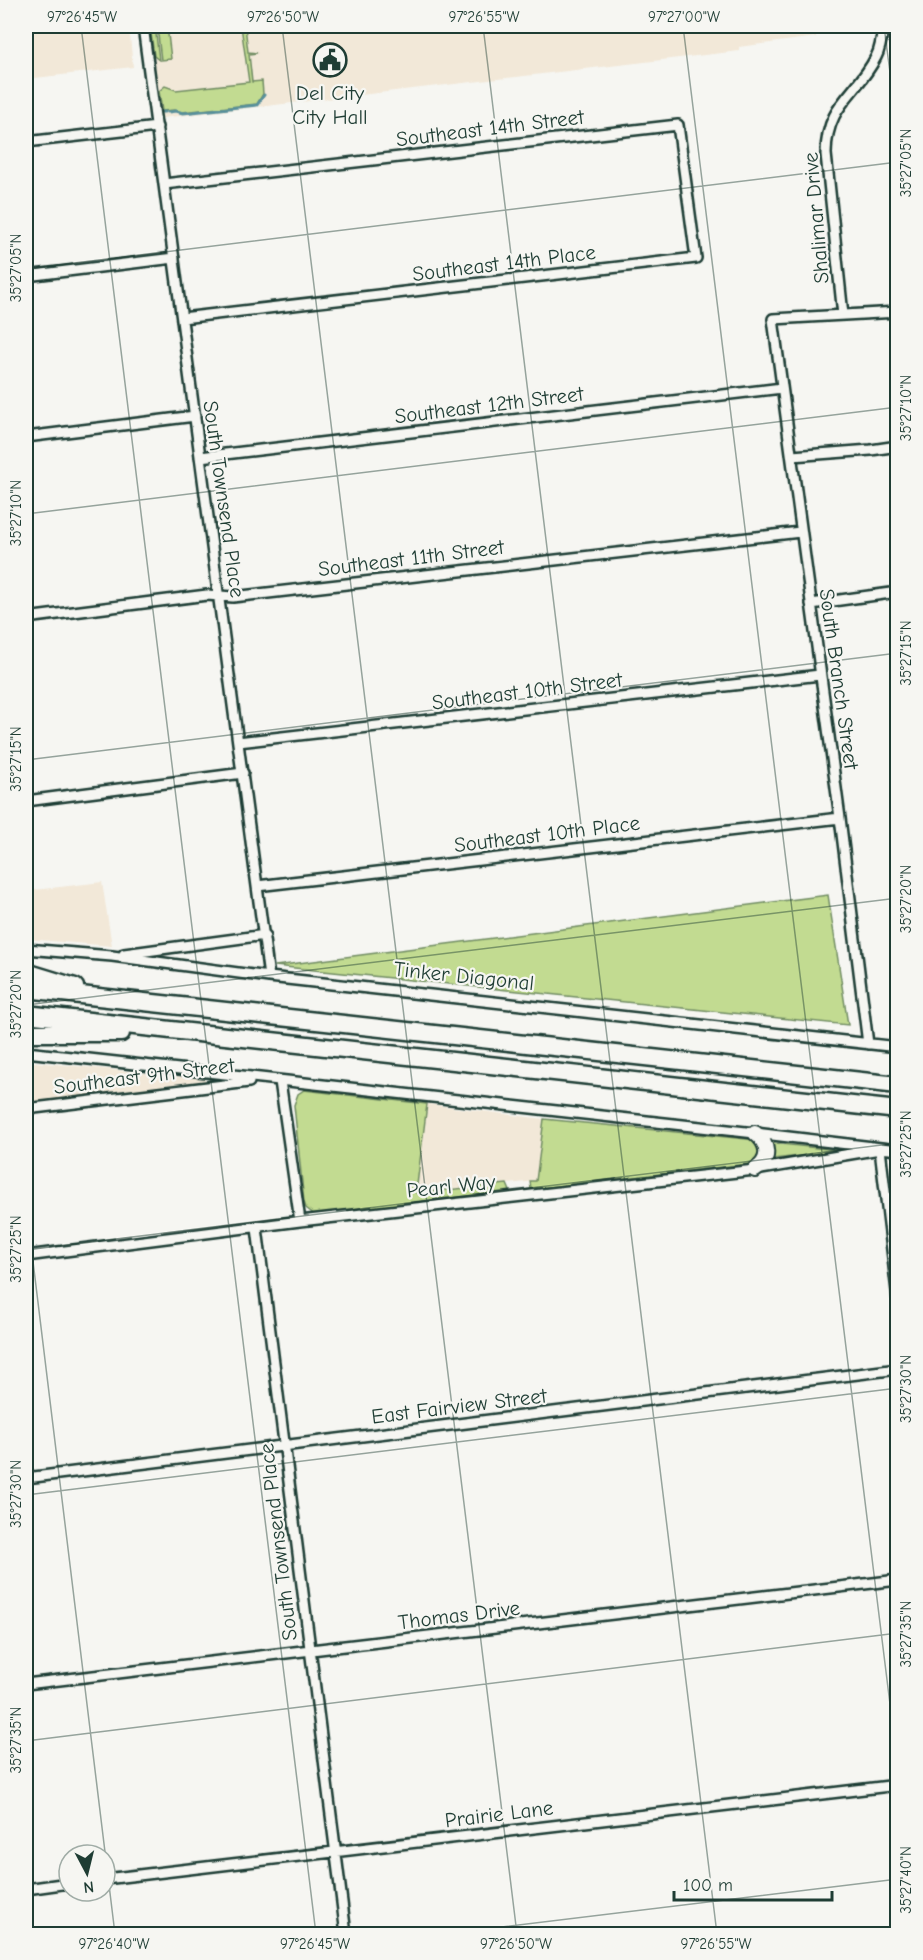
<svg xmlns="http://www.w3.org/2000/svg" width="923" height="1960" viewBox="0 0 923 1960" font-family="'Comic Neue',sans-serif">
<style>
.built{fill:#f2e8d8}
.green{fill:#c2db91;stroke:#708c62;stroke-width:1.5}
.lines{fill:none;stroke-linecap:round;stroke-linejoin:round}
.stream{stroke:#59909b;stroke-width:3}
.street-casing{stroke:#1f3d34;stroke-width:14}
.secondary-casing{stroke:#1f3d34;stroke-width:18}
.highway-casing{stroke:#1f3d34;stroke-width:21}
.street{stroke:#f6f6f2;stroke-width:9}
.secondary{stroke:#f6f6f2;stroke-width:14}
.highway{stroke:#f6f6f2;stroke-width:16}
.ticks{fill:none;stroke:#1f3d34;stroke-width:1.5;stroke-opacity:0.45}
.labels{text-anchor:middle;stroke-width:4.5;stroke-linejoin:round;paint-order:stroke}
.poi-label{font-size:21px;fill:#1f3d34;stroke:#f6f6f2}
.street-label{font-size:21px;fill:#1f3d34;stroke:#f6f6f2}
.neatline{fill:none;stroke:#1f3d34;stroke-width:2}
.ticks-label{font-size:15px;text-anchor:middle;fill:#1f3d34}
</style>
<rect width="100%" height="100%" fill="#f6f6f2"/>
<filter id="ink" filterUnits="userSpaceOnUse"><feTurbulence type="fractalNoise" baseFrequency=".0167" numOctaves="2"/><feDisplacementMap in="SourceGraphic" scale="12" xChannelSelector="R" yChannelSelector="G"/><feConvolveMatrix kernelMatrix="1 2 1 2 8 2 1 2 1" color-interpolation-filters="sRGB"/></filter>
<g filter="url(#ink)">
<!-- built -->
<path class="built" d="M 26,26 L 129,26 L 133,67 L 26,79 Z
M 150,26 L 815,26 L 816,37 L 739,47 L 739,51 L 162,118 Z
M 102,882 L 112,946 L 26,939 L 26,891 Z
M 26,1061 L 205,1079 L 205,1083 L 26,1104 Z
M 427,1104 L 544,1119 L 536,1181 L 416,1194 Z
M 897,1162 L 898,1162 L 897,1222 L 890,1163 Z"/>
<!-- green -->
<path class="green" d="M 150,26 L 155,26 L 159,60 L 154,56 Z
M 157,26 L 167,26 L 171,59 L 161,60 Z
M 241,26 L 245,26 L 248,52 L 257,53 L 249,54 L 252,82 L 262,81 L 263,94 L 257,104 L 182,112 L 174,110 L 162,111 L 159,91 L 165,86 L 176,90 L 249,82 Z
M 828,895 L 848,1025 L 275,966 Z
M 304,1090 L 427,1104 L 416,1193 L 507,1184 L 510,1191 L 506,1193 L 315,1215 L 306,1208 L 304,1202 L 294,1105 L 298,1094 Z
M 544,1119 L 747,1139 L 755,1140 L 761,1150 L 758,1160 L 748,1164 L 531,1189 L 530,1181 L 536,1181 Z
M 772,1143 L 845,1151 L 773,1159 Z"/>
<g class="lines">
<!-- stream -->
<path class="stream" d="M 162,112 L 165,112
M 168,112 L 176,111 L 183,113 L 257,105 L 264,95"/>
<!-- street casing -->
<g class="street-casing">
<path id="street" d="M 143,26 L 269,977
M 26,142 L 157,127
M 164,184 L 678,125 L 696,258 L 182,318
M 26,276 L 174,258
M 843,315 L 826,154 C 826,104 857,95 876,57 C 881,48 882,36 883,26
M 26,437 L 195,416
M 792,456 L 871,450 L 898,446
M 200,457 L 782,388
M 896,592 L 898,606
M 811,604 L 898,592
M 26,618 L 207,595 L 233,597 L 800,532
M 238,742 L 820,675
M 26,801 L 243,773
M 257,886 L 840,818
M 26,949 L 112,956 L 269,977 L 898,1047
M 124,954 L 265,935
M 868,1044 L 840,818 L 773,319 L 898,312
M 26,1052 L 755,1133 L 898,1150
M 280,1081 L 300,1221
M 26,1109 L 249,1082
M 257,1228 L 346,1934
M 26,1256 L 300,1221 L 755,1170 L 880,1149 L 898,1300
M 26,1478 L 898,1369
M 26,1684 L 898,1580
M 105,1879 L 898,1785
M 26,1889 L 69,1883"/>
</g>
<!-- secondary casing -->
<g class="secondary-casing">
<path id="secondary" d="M 755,1170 C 771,1160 769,1144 755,1133"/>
</g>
<!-- highway casing -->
<g class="highway-casing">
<path id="highway" d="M 26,972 L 75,987
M 26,989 L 898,1085
M 26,1014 L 898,1110
M 26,1033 L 121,1033"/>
</g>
<!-- street -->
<use href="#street" class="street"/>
<!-- secondary -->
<use href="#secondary" class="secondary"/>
<!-- highway -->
<use href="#highway" class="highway"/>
</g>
</g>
<!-- ticks -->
<path class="ticks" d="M 81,26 L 316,1934M 282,26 L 517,1934M 483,26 L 717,1934M 683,26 L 898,1769M 884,26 L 898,135M 26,269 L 898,162M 26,514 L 898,407M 26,760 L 898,653M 26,1005 L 898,898M 26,1204 L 115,1934M 26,1250 L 898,1143M 26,1495 L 898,1388M 26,1741 L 898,1633M 443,1934 L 898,1879"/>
<!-- icons -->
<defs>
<g id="civic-ring" transform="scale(1.725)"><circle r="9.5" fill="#f6f6f2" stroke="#1f3d34" stroke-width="1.5"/><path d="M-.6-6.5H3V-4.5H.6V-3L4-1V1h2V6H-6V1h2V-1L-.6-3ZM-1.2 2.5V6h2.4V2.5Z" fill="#1f3d34"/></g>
</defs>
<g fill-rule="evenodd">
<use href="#civic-ring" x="330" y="60"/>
</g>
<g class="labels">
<!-- poi labels -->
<g class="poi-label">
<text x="330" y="100">Del City<tspan x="330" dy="24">City Hall</tspan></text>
</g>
<!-- street labels -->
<g class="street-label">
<text transform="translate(490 128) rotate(-7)" y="7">Southeast 14th Street</text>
<text transform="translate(816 218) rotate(-95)" y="7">Shalimar Drive</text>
<text transform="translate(504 263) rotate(-7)" y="7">Southeast 14th Place</text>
<text transform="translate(489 405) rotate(-7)" y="7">Southeast 12th Street</text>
<text transform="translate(224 499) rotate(82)" y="7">South Townsend Place</text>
<text transform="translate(411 558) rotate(-7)" y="7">Southeast 11th Street</text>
<text transform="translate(839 679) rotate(82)" y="7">South Branch Street</text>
<text transform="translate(527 691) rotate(-7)" y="7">Southeast 10th Street</text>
<text transform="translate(547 834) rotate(-7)" y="7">Southeast 10th Place</text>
<text transform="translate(464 976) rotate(6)" y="7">Tinker Diagonal</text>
<text transform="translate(144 1076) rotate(-7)" y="7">Southeast 9th Street</text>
<text transform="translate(451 1186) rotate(-6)" y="7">Pearl Way</text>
<text transform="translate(459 1406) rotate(-7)" y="7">East Fairview Street</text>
<text transform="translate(278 1542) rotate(-97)" y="7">South Townsend Place</text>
<text transform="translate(459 1615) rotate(-7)" y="7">Thomas Drive</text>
<text transform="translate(499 1814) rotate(-7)" y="7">Prairie Lane</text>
</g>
</g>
<!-- margin -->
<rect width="923" height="1960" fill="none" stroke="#f6f6f2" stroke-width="66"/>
<!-- north arrow -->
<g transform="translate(87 1873) rotate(173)"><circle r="28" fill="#f6f6f2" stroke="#a0aca6" stroke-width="1.5"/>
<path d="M0-4.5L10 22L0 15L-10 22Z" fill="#1f3d34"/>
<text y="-9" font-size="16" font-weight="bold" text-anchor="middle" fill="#1f3d34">N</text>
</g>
<!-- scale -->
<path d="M674 1891v9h158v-9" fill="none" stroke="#1f3d34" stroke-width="3"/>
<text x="683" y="1891" font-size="18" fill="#1f3d34" stroke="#f6f6f2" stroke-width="4.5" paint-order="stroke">100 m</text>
<rect x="33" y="33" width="857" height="1894" class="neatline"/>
<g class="ticks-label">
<text x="82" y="22">97°26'45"W</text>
<text x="283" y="22">97°26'50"W</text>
<text x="484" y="22">97°26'55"W</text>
<text x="684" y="22">97°27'00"W</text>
<text transform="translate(906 163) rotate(-90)" y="5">35°27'05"N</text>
<text transform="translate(16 268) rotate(-90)" y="5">35°27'05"N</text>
<text transform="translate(906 408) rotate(-90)" y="5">35°27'10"N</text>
<text transform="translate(16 513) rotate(-90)" y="5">35°27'10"N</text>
<text transform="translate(906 653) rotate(-90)" y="5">35°27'15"N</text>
<text transform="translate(16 759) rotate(-90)" y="5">35°27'15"N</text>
<text transform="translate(906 899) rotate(-90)" y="5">35°27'20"N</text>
<text transform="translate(16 1004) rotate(-90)" y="5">35°27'20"N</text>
<text transform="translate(906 1144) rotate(-90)" y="5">35°27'25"N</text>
<text transform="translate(16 1249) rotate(-90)" y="5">35°27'25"N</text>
<text transform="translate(906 1389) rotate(-90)" y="5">35°27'30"N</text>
<text transform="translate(16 1494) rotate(-90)" y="5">35°27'30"N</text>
<text transform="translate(906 1634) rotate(-90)" y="5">35°27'35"N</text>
<text transform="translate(16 1740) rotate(-90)" y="5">35°27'35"N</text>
<text transform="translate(906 1880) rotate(-90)" y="5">35°27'40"N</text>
<text x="114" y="1949">97°26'40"W</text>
<text x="315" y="1949">97°26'45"W</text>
<text x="516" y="1949">97°26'50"W</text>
<text x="716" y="1949">97°26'55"W</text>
</g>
</svg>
